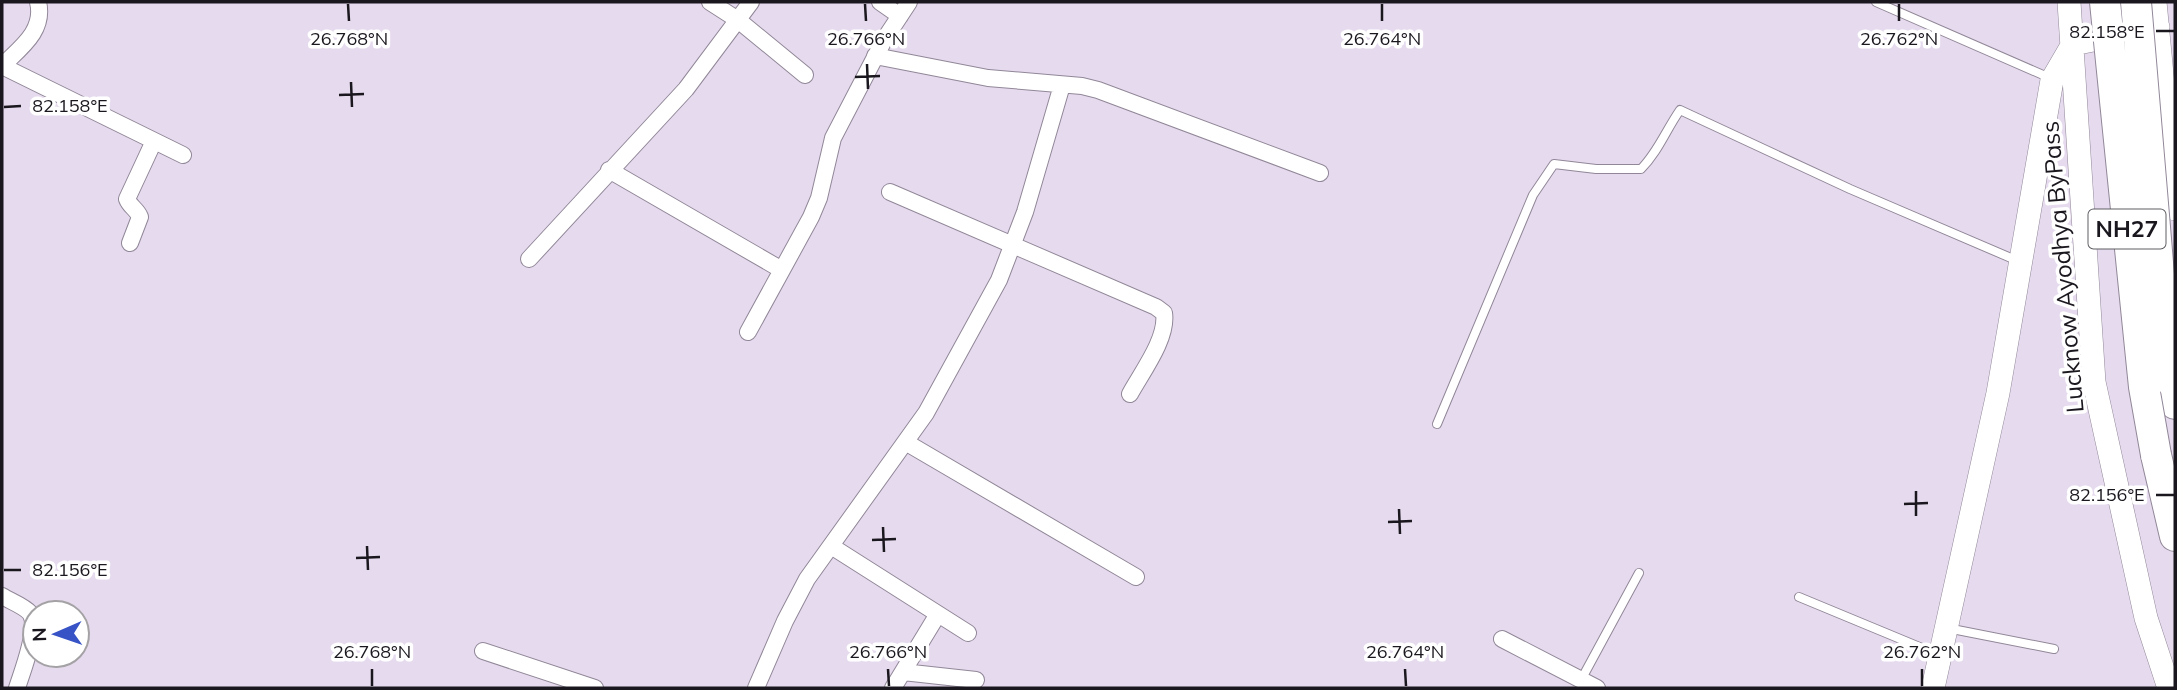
<svg xmlns="http://www.w3.org/2000/svg" width="2177" height="690" viewBox="0 0 2177 690" font-family="Mulish,sans-serif">
<style>
.lines{fill:none;stroke-linecap:round;stroke-linejoin:round}
.lane-casing{stroke:#918798;stroke-width:10}
.street-casing{stroke:#918798;stroke-width:18}
.secondary-casing{stroke:#918798;stroke-width:24}
.highway-casing{stroke:#918798;stroke-width:32}
.lane{stroke:#fff;stroke-width:8}
.street{stroke:#fff;stroke-width:16}
.secondary{stroke:#fff;stroke-width:23}
.highway{stroke:#fff;stroke-width:30}
.highway-bridge-casing{stroke:#918798;stroke-width:32;stroke-linecap:butt}
.highway-bridge{stroke:#fff;stroke-width:30}
.ticks{fill:none;stroke:#1b171e;stroke-width:2.5}
.labels{text-anchor:middle;stroke-width:7;stroke-linejoin:round;paint-order:stroke}
.shield{fill:#fff;stroke:#5f5d62;stroke-width:2}
.shield-label{font-size:23px;font-weight:bold;fill:#1b171e}
.street-label{font-size:24px;fill:#1b171e;stroke:#fff}
.ticks-label{font-size:18px;text-anchor:middle;fill:#1b171e;stroke:#fff;stroke-width:7;stroke-linejoin:round;paint-order:stroke}
</style>
<rect width="100%" height="100%" fill="#e6dbee"/>
<g class="lines">
<!-- lane casing -->
<g class="lane-casing">
<path id="lane" d="M 1876,2 L 2050,78
M 1437,424 L 1533,195 L 1554,164 L 1596,169 L 1641,169 C 1658,152 1666,130 1680,110 L 1850,189 L 2018,261
M 1799,597 L 1939,655
M 1947,628 L 2054,649
M 1581,680 L 1639,573"/>
</g>
<!-- street casing -->
<g class="street-casing">
<path id="street" d="M 710,2 L 738,20 L 805,75
M 880,2 L 900,16
M 875,56 L 988,78 L 1082,86 L 1098,90 L 1320,173
M 2,66 L 183,155
M 2,66 C 20,48 45,31 38,2
M 609,170 L 782,270
M 890,192 L 1156,307 L 1164,313 C 1168,338 1142,372 1130,394
M 130,243 L 140,217 C 137,209 130,207 127,199 L 154,141
M 529,259 L 686,89 L 751,2
M 748,332 L 811,217 L 819,198 L 833,138 L 884,40 L 909,2
M 907,443 L 1136,577
M 831,546 L 968,633
M 2,596 C 10,601 24,606 30,613 C 40,627 22,672 17,688
M 1502,639 L 1597,688
M 483,651 L 595,688
M 903,672 L 976,680
M 756,688 L 785,621 L 807,579 L 926,413 L 999,280 L 1025,212 L 1062,85
M 893,688 L 938,614"/>
</g>
<!-- secondary casing -->
<g class="secondary-casing">
<path id="secondary" d="M 2069,2 L 2094,382 L 2146,618 L 2169,688
M 2155,2 L 2175,209
M 1933,688 L 1998,393 L 2052,80 L 2073,44 L 2158,27"/>
</g>
<!-- highway casing -->
<g class="highway-casing">
<path id="highway" d="M 2171,381 L 2175,404
M 2156,455 L 2175,536"/>
</g>
<!-- lane -->
<use href="#lane" class="lane"/>
<!-- street -->
<use href="#street" class="street"/>
<!-- secondary -->
<use href="#secondary" class="secondary"/>
<!-- highway -->
<use href="#highway" class="highway"/>
<!-- highway-bridge casing -->
<g class="highway-bridge-casing">
<path id="highway-bridge" d="M 2105,2 L 2144,387 L 2156,455
M 2136,2 L 2163,322 L 2171,381"/>
</g>
<!-- highway-bridge -->
<use href="#highway-bridge" class="highway-bridge"/>
</g>
<!-- ticks -->
<path class="ticks" d="M 348,4 L 349,21M 865,4 L 866,21M 1382,4 L 1382,21M 1899,4 L 1899,21M 2156,31 L 2174,31M 867,64 L 868,89M 855,77 L 880,76M 351,82 L 352,107M 339,95 L 364,94M 4,107 L 21,106M 1916,491 L 1916,516M 2156,495 L 2174,495M 1904,504 L 1928,503M 1399,509 L 1400,534M 1388,522 L 1412,521M 883,527 L 884,552M 872,540 L 896,539M 367,546 L 368,570M 356,558 L 380,557M 4,570 L 21,570M 372,669 L 372,686M 888,669 L 889,686M 1405,669 L 1406,686M 1922,669 L 1922,686"/>
<g class="labels">
<!-- shield labels -->
<rect class="shield" x="2088.5" y="209.5" width="77" height="39" rx="5"/>
<g class="shield-label">
<text x="2127" y="237">NH27</text>
</g>
<!-- street labels -->
<g class="street-label">
<text transform="translate(2063 267) rotate(-95)" y="8">Lucknow Ayodhya ByPass</text>
</g>
</g>
<g class="ticks-label">
<text x="2107" y="38">82.158°E</text>
<text x="349" y="45">26.768°N</text>
<text x="866" y="45">26.766°N</text>
<text x="1382" y="45">26.764°N</text>
<text x="1899" y="45">26.762°N</text>
<text x="70" y="112">82.158°E</text>
<text x="2107" y="501">82.156°E</text>
<text x="70" y="576">82.156°E</text>
<text x="372" y="658">26.768°N</text>
<text x="888" y="658">26.766°N</text>
<text x="1405" y="658">26.764°N</text>
<text x="1922" y="658">26.762°N</text>
</g>
<!-- border -->
<rect width="2177" height="690" fill="none" stroke="#1b171e" stroke-width="7"/>
<!-- north arrow -->
<g transform="translate(56 634) rotate(268)"><circle r="33" fill="#ffffff" stroke="#a4a2a5" stroke-width="2"/>
<path d="M0-5L12 26L0 18L-12 26Z" fill="#3753c5"/>
<text y="-10" font-size="19" font-weight="bold" text-anchor="middle" fill="#1b171e">N</text>
</g>
</svg>
